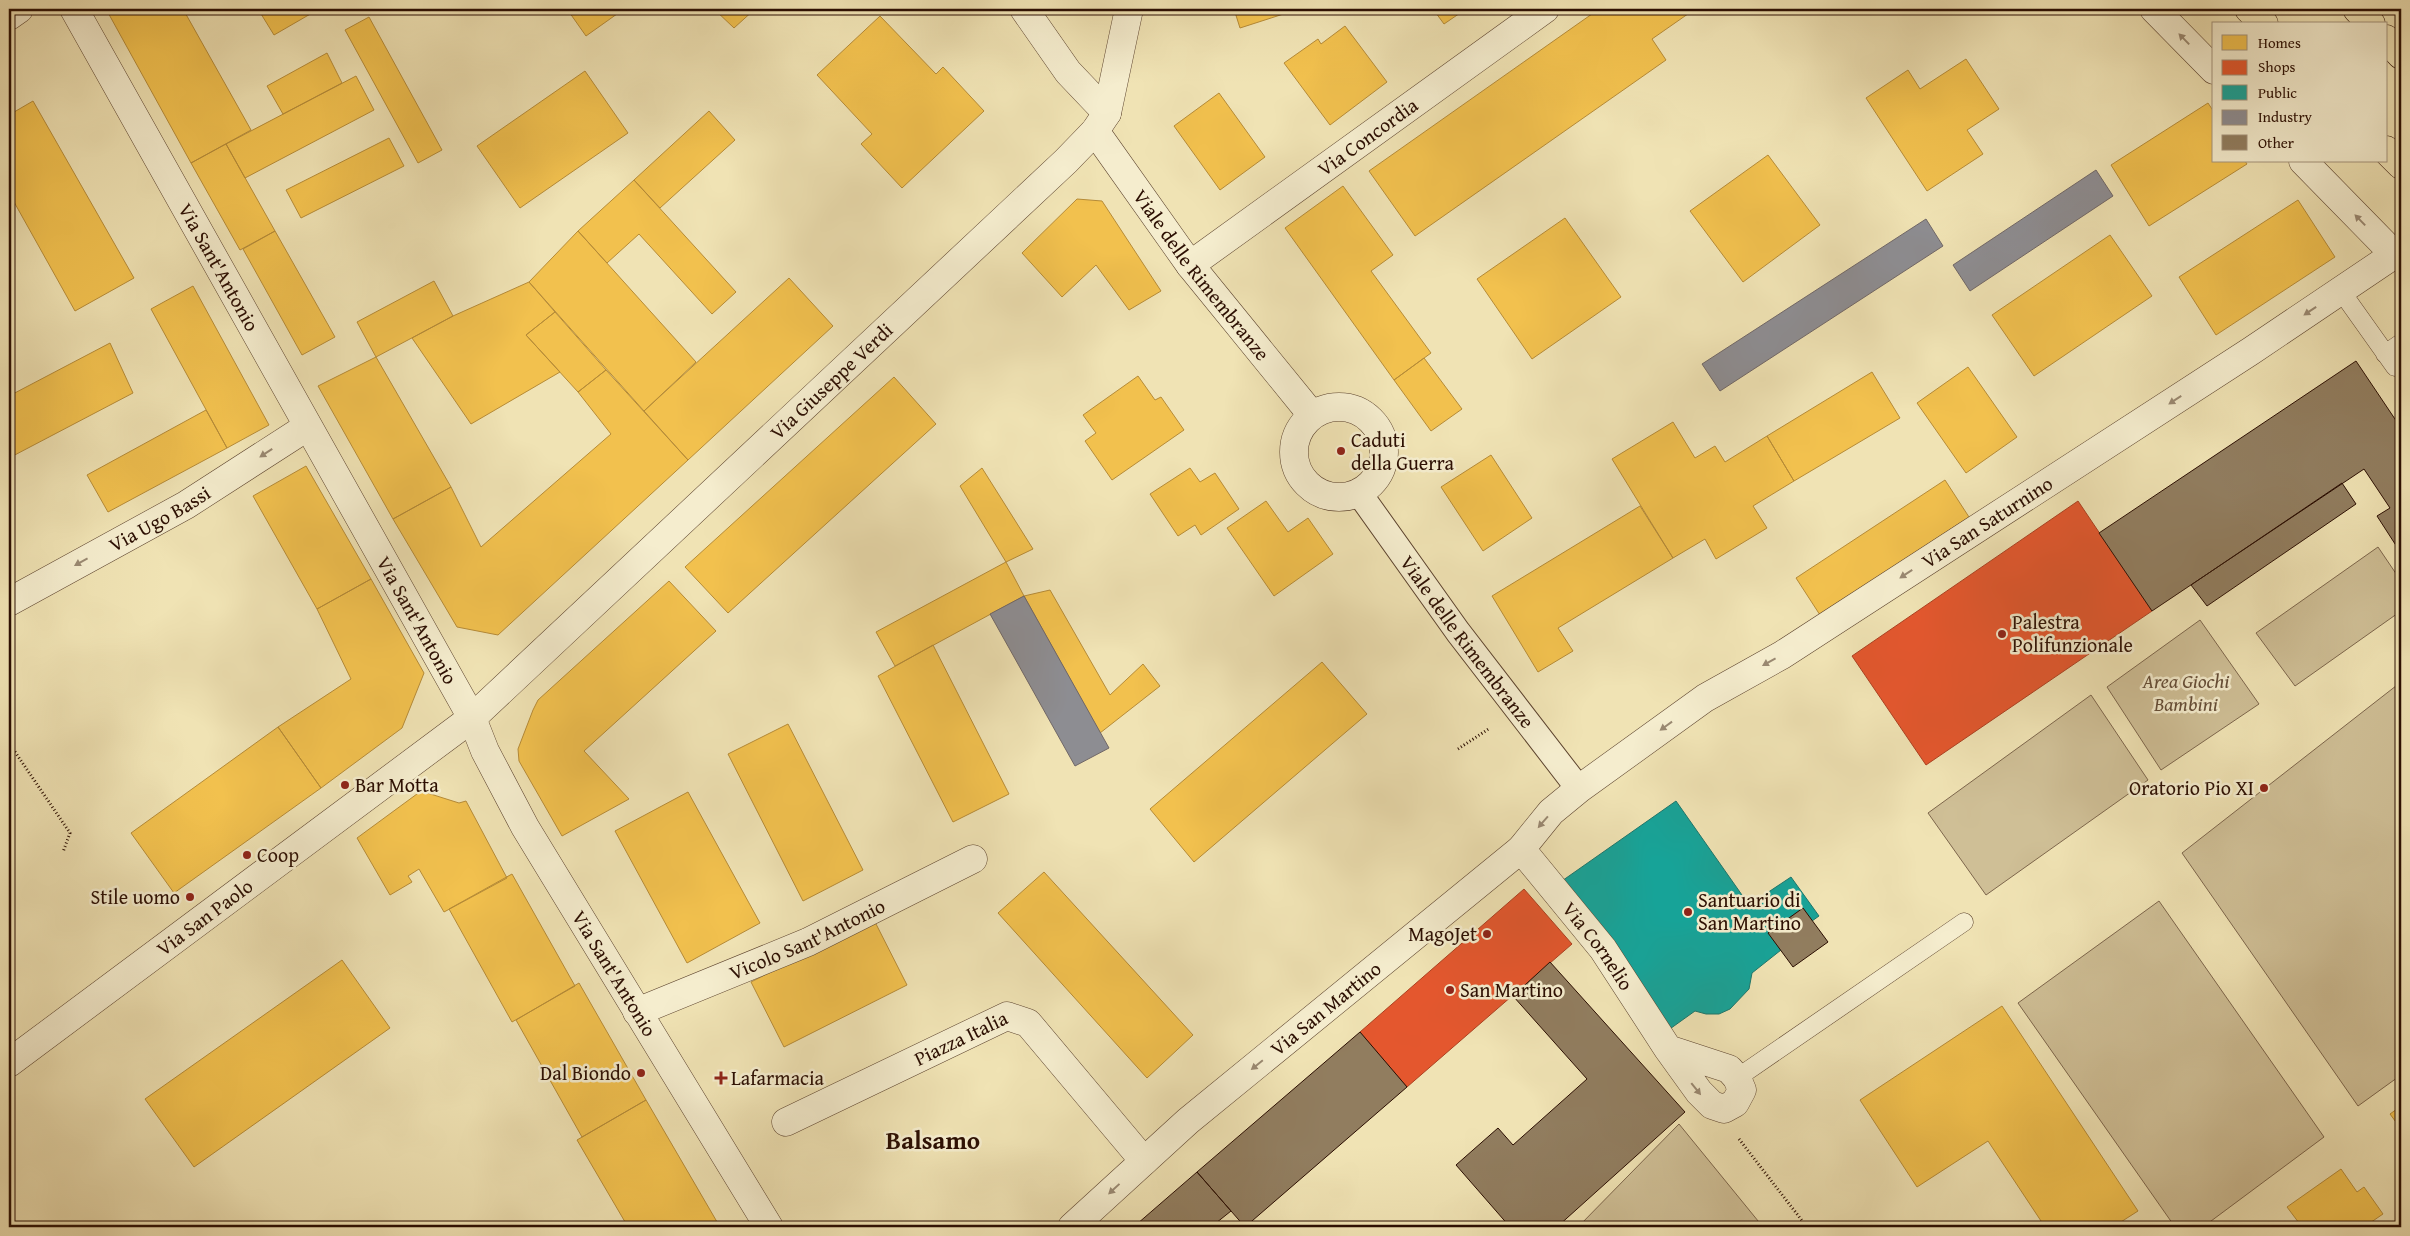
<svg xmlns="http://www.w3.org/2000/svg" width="2410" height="1236" viewBox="0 0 2410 1236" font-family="'Gentium Book Plus',serif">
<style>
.green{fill:#cfbf96;stroke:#7d664c}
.homes{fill:#f2c14e;stroke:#b68b37}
.shops{fill:#e4572e;stroke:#ac4121}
.public{fill:#17a398;stroke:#1d766b}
.industry{fill:#8d8d92;stroke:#706767}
.building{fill:#917d5f;stroke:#2b0e02}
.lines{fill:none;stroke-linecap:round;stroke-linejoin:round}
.service-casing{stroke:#5c432e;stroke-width:19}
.pedestrian-casing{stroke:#5c432e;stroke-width:27}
.minor-casing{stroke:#5c432e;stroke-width:29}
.motorway-casing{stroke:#2b0e02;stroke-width:29}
.path{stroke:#2b0e02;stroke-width:3;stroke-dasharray:1 2.5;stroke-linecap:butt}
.service{stroke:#f5edce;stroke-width:18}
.pedestrian{stroke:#f5edce;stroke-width:25}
.minor{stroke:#f5edce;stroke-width:28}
.motorway{stroke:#f0e3b4;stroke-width:28}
.oneway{fill:#9a8972}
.poi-dot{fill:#8f2418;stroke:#f5edce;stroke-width:2}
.labels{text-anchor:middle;stroke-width:5;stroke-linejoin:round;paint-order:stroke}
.street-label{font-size:20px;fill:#2b0e02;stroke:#f5edce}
.poi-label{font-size:20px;fill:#2b0e02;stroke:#f5edce;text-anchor:start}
.park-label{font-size:20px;font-style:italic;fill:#644c36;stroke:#f5edce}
.district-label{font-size:25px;font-weight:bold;fill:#2b0e02;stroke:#f5edce}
</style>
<rect width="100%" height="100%" fill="#f0e3b4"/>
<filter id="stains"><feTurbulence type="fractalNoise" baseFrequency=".004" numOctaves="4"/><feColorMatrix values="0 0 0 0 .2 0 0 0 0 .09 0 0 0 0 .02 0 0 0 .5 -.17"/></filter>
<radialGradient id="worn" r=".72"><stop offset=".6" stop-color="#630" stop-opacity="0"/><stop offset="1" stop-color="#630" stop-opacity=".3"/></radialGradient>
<!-- green -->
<path class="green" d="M 2378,547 L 2401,581 L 2401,611 L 2295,686 L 2256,633 Z
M 2200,620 L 2259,704 L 2161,770 L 2107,687 Z
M 2401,682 L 2401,1075 L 2358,1106 L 2182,853 Z
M 2091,695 L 2148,780 L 1986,895 L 1928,813 Z
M 2159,901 L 2324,1137 L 2203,1227 L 2175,1227 L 2018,1003 Z
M 1679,1124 L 1763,1227 L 1578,1227 Z"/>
<!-- homes -->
<path class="homes" d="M 106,9 L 183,9 L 251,130 L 191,163 Z
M 258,9 L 319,9 L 274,35 Z
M 567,9 L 624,9 L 586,36 Z
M 714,9 L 755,9 L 734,28 Z
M 1052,9 L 1078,9 L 1078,11 Z
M 1234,9 L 1299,9 L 1240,28 Z
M 1433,9 L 1466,9 L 1444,24 Z
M 1599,9 L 1695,9 L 1652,39 L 1666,60 L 1415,236 L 1369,171 Z
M 880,16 L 936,74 L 943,67 L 984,111 L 902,188 L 861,144 L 872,134 L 817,75 Z
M 369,17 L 442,150 L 418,163 L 345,30 Z
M 1345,26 L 1387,82 L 1330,125 L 1284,63 L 1318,39 L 1321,44 Z
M 327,53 L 342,83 L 283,114 L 267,86 Z
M 1966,59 L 1999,109 L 1967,130 L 1983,154 L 1927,191 L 1866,98 L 1908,70 L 1920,89 Z
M 585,71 L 628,133 L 520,208 L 477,146 Z
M 356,76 L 374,110 L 245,178 L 226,144 Z
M 1219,93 L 1265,157 L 1220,190 L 1174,126 Z
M 33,101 L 134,278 L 75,311 L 9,193 L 9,115 Z
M 2208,103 L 2214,112 L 2214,161 L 2245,161 L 2247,164 L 2149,226 L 2111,165 Z
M 709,111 L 735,140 L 660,208 L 634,180 Z
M 389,138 L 404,166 L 301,218 L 286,190 Z
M 226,144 L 275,231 L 240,250 L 191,163 Z
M 1768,155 L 1820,225 L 1743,282 L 1690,211 Z
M 634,180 L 736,292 L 712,314 L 639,234 L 607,263 L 578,231 Z
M 1343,186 L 1393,255 L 1371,271 L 1431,353 L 1394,380 L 1285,228 Z
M 1077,199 L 1102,201 L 1161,291 L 1129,310 L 1096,265 L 1062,297 L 1022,253 Z
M 2298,200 L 2335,257 L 2216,335 L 2179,277 Z
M 1565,218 L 1621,297 L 1532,359 L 1477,279 Z
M 275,231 L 335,337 L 302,355 L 243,249 Z
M 578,231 L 696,362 L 644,411 L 529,282 Z
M 2110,235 L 2152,296 L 2034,376 L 1992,315 Z
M 789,278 L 833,326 L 688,460 L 644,411 Z
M 434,281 L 453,316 L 376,357 L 357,322 Z
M 529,282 L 555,312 L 526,335 L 560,372 L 471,424 L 412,338 L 453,316 Z
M 193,286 L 269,425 L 227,448 L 151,309 Z
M 555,312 L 606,370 L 578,392 L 526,335 Z
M 110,343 L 133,393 L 9,458 L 9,396 Z
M 376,357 L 451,487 L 393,519 L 318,386 Z
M 1424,358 L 1462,409 L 1431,431 L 1394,380 Z
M 1968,367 L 2017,437 L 1966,473 L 1917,403 Z
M 606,370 L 688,460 L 498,635 L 457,627 L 393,519 L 451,487 L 481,547 L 611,434 L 578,392 Z
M 1872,372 L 1900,418 L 1794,481 L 1767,436 Z
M 1138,376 L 1155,400 L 1161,397 L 1184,430 L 1112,480 L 1085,441 L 1096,433 L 1083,415 Z
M 894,377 L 936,424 L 728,613 L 685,567 Z
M 206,410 L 227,448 L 108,512 L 87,475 Z
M 1673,422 L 1695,458 L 1715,446 L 1725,462 L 1767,436 L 1794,481 L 1753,506 L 1767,528 L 1716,559 L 1705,539 L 1673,558 L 1612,459 Z
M 1491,455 L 1532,518 L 1483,551 L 1441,487 Z
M 306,466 L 371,579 L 317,609 L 253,496 Z
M 982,468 L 1033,549 L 1006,562 L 960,486 Z
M 1190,468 L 1200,482 L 1215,473 L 1239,509 L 1201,535 L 1195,525 L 1178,536 L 1150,494 Z
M 1945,480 L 1969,517 L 1820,615 L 1796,578 Z
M 1266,501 L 1288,532 L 1308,518 L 1333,554 L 1274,596 L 1227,528 Z
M 1640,506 L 1673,558 L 1558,628 L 1573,651 L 1538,672 L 1492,596 Z
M 1006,562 L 1024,596 L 895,666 L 876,632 Z
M 371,579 L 424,673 L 402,728 L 321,788 L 278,727 L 351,679 L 317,609 Z
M 669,581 L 716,631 L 584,751 L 629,799 L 562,836 L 519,761 L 518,749 L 533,710 L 538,700 Z
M 1050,590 L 1110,695 L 1143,664 L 1160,686 L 1100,733 L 1024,596 Z
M 933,645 L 1009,794 L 953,822 L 878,676 Z
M 1322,662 L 1367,714 L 1194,862 L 1150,809 Z
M 788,724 L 863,870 L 803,901 L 728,754 Z
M 278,727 L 321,788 L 174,893 L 131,833 Z
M 421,791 L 459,803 L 466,801 L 507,878 L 444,912 L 419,869 L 408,876 L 412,882 L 390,895 L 357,838 Z
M 688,792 L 760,923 L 687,963 L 615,831 Z
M 1044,872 L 1193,1035 L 1147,1078 L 998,913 Z
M 512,874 L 575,986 L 512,1022 L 449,909 Z
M 874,920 L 907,985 L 784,1047 L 751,982 Z
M 342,960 L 390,1028 L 194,1167 L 145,1099 Z
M 579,983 L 646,1100 L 582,1137 L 516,1020 Z
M 2002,1006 L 2138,1211 L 2113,1227 L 2045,1227 L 1988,1141 L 1917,1187 L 1860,1100 Z
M 646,1100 L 720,1227 L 628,1227 L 577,1140 Z
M 2401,1106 L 2401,1129 L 2390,1114 Z
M 2341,1169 L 2357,1192 L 2364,1187 L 2383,1214 L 2364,1227 L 2302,1227 L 2287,1207 Z"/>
<!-- shops -->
<path class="shops" d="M 2078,501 L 2152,611 L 1926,765 L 1852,656 Z
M 1524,889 L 1572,944 L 1407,1087 L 1360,1032 Z"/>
<!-- public -->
<path class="public" d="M 1676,801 L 1749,905 L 1791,877 L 1819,916 L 1812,921 L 1803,908 L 1768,933 L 1781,950 L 1752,973 L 1749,989 L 1730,1009 L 1719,1014 L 1706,1014 L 1695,1011 L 1667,1031 L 1559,883 Z"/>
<!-- industry -->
<path class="industry" d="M 2096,170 L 2113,196 L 1970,291 L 1953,265 Z
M 1926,219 L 1943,246 L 1720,391 L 1702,364 Z
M 1024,596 L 1109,748 L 1075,766 L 990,614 Z"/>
<!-- building -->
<path class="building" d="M 2356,361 L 2401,428 L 2401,544 L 2397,547 L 2377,516 L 2390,508 L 2364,469 L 2152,611 L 2099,533 Z
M 2342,483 L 2356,504 L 2207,606 L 2191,585 Z
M 1803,908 L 1828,942 L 1793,967 L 1768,933 Z
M 1550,962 L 1685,1112 L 1557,1227 L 1510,1227 L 1456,1165 L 1498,1128 L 1513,1145 L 1587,1079 L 1513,996 Z
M 1360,1032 L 1407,1087 L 1245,1227 L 1197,1172 Z
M 1197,1172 L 1231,1211 L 1211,1227 L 1139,1227 L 1137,1224 Z"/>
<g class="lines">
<!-- service casing -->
<g class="service-casing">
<path id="service" d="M 2341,291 L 2395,367
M 2385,354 L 2401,343
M 1737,1078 L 1964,922"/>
</g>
<!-- pedestrian casing -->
<g class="pedestrian-casing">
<g id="pedestrian">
<path id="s1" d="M 1359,493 L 1458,632 L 1579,789"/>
</g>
</g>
<!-- minor casing -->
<g class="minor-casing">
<g id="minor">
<path id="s2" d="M 74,9 L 472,718 L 485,751 L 525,827 L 769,1227"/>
<path d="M 1024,9 L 1068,72 L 1107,113"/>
<path d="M 2154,9 L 2214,70"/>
<path d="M 9,16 L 19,9"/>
<path id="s3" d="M 1095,131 L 1190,265 L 1312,415"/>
<path d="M 2303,161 L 2395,255"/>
<path id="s4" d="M 1190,265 L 1545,9"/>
<circle cx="1339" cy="452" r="45"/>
<path id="s5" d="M 9,602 L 186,505 L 307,427"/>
<path id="s6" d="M 1521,849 L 1603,949 L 1668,1049 L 1699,1092 L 1712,1105 L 1724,1109 L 1735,1103 L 1742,1090 L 1737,1078 L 1729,1069 L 1668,1049"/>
<path id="s7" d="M 637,1012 L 808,942 L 973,859"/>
<path id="s8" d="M 9,1063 L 472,718 L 1066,161 L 1095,131 L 1107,113 L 1129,9"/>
<path id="s9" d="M 786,1122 L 1007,1016 L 1028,1023 L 1144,1161"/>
<path id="s10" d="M 1072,1227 L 1188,1121 L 1521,849 L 1551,812 L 1579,789 L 1705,698 L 1782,655 L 2251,351 L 2401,250"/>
</g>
</g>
<!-- motorway casing -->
<g class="motorway-casing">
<path id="motorway" d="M 2249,9 L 2264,24
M 2357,9 L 2371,24
M 2386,39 L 2401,55
M 2386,150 L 2401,165"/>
</g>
<!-- path -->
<path class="path" d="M 9,743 L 70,833 L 63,852
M 1458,749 L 1490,728
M 1739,1139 L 1807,1227"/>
<!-- service -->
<use href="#service" class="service"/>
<!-- pedestrian -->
<use href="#pedestrian" class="pedestrian"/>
<!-- minor -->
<use href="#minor" class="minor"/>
<!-- motorway -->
<use href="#motorway" class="motorway"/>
</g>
<!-- one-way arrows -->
<defs><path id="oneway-solid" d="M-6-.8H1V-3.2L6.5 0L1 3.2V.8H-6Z" transform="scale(1.25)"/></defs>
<g class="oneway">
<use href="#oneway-solid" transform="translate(2184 39) rotate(-134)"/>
<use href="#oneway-solid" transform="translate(2360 220) rotate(-134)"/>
<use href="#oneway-solid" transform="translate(2310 311) rotate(146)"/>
<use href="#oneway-solid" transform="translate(2175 400) rotate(147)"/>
<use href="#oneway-solid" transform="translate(266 453) rotate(147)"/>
<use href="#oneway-solid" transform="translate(81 562) rotate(151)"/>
<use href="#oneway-solid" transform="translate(1906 574) rotate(147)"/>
<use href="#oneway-solid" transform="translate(1769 662) rotate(151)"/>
<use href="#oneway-solid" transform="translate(1666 726) rotate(144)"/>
<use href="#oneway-solid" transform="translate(1543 822) rotate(131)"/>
<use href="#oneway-solid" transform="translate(1257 1065) rotate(141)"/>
<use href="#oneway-solid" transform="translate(1696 1089) rotate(51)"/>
<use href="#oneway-solid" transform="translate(1114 1189) rotate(137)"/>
</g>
<!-- markers -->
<g class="poi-dot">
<circle cx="1341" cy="451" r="5"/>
<circle cx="2002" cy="634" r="5"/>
<circle cx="345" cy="785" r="5"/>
<circle cx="2264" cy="788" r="5"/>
<circle cx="247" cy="855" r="5"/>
<circle cx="190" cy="897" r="5"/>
<circle cx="1688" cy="912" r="5"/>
<circle cx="1487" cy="934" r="5"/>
<circle cx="1450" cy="990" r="5"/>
<circle cx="641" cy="1073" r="5"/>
<path d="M718.5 1070.5h5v5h5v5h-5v5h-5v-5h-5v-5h5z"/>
</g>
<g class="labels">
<!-- street labels -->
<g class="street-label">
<text dy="7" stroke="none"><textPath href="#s4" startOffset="219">Via Concordia</textPath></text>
<text dy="7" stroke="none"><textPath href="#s2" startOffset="296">Via Sant'Antonio</textPath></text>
<text dy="7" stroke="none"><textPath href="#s3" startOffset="179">Viale delle Rimembranze</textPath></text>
<text dy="7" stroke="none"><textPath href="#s8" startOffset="1070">Via Giuseppe Verdi</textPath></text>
<text dy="7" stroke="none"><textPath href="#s5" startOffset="172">Via Ugo Bassi</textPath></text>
<text dy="7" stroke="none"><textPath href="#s10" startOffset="1159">Via San Saturnino</textPath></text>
<text dy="7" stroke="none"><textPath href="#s2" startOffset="701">Via Sant'Antonio</textPath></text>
<text dy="7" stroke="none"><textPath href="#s1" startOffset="184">Viale delle Rimembranze</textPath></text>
<text dy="7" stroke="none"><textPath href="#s8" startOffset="244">Via San Paolo</textPath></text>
<text dy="7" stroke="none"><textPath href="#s7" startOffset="185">Vicolo Sant'Antonio</textPath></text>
<text dy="7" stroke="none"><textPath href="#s6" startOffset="124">Via Cornelio</textPath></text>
<text dy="7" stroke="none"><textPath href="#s2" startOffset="1106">Via Sant'Antonio</textPath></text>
<text dy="7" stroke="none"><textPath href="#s10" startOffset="335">Via San Martino</textPath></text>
<text dy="7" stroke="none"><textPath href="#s9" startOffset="194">Piazza Italia</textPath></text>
</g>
<!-- poi labels -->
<g class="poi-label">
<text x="1351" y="447">Caduti<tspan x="1351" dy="23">della Guerra</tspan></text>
<text x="2012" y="629">Palestra<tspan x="2012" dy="23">Polifunzionale</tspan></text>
<text x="355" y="792">Bar Motta</text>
<text x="2254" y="795" text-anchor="end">Oratorio Pio XI</text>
<text x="257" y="862">Coop</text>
<text x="180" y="904" text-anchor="end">Stile uomo</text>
<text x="1698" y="907">Santuario di<tspan x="1698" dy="23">San Martino</tspan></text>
<text x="1477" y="941" text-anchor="end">MagoJet</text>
<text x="1460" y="997">San Martino</text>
<text x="631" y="1080" text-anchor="end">Dal Biondo</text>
<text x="731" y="1085">Lafarmacia</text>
</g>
<!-- park labels -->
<g class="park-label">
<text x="2186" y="688">Area Giochi<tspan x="2186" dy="23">Bambini</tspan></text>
</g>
<!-- district labels -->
<g class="district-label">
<text x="933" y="1149">Balsamo</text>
</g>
</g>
<!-- margin -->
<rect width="2410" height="1236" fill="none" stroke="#f0e3b4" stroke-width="30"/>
<rect x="10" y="10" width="2390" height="1216" fill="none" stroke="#2b0e02" stroke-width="2.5"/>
<rect x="15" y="15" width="2380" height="1206" fill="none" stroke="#2b0e02"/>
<!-- legend -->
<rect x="2212" y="22" width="175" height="140" fill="#f5edce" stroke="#a4947c"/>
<rect x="2222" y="35" width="25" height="15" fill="#f2c14e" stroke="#a4947c"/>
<text x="2258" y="48" font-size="15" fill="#2b0e02">Homes</text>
<rect x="2222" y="60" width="25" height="15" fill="#e4572e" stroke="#a4947c"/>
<text x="2258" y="72" font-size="15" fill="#2b0e02">Shops</text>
<rect x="2222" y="85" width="25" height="15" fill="#17a398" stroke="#a4947c"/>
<text x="2258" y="98" font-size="15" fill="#2b0e02">Public</text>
<rect x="2222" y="110" width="25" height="15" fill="#8d8d92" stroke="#a4947c"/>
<text x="2258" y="122" font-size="15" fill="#2b0e02">Industry</text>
<rect x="2222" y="135" width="25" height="15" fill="#917d5f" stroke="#a4947c"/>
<text x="2258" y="148" font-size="15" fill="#2b0e02">Other</text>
<rect width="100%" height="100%" filter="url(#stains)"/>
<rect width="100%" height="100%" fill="url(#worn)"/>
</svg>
